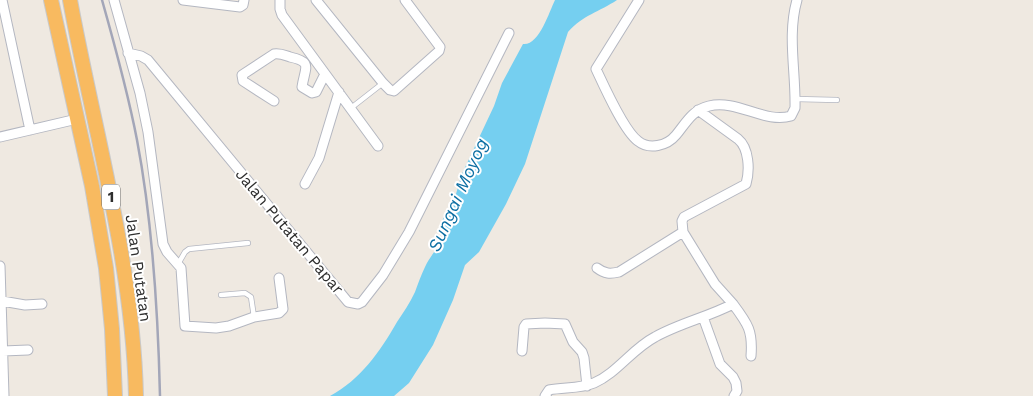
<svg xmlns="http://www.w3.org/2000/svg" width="1033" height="396" viewBox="0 0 1033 396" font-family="'Work Sans',sans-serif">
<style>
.water{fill:#75cff0}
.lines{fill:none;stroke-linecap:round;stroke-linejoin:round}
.service-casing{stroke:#b4b7c1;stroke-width:6}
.minor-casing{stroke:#b4b7c1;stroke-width:11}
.trunk-casing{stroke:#c9c9c9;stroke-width:16}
.service{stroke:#fff;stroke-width:4.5}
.minor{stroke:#fff;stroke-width:9}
.trunk{stroke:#f8ba60;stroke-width:14}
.rail{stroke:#a3a6b8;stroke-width:2.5}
.labels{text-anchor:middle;stroke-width:4;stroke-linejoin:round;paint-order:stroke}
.shield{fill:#fff;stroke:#6d6d6d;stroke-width:1}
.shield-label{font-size:15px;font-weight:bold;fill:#2e2e2e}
.street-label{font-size:16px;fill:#2e2e2e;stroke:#fff}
.water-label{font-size:18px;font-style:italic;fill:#0d6fa3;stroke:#fff}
</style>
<rect width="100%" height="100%" fill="#efe9e1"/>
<!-- water -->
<path class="water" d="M 555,0 L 617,0 C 599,12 583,15 568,32 L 525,164 L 506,204 L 479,252 L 465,265 L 453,300 L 433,345 L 409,383 L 394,396 L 330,396 C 361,379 379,353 397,322 C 403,313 410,303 415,292 C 418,284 421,275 425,267 C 431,254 442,244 445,230 L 441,223 L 456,194 L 461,176 L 494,106 L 502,83 L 523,44 C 539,46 549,12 555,0 Z"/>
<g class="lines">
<!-- service casing -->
<g class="service-casing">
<path id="service" d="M 796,99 L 837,100
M 351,108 L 383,83
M 178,264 L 185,252 L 189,249 L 248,243
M 221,295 L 245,293 L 251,297 L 254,317"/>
</g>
<!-- minor casing -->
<g class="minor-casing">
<path id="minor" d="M 2,0 L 30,130
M 114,0 L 140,93 L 148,132 L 163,244 L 167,252 L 181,268 L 185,326 L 216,328 L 229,326 L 254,317 L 279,313 L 283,309 L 279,278
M 183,0 L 240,7 L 243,5 L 244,0
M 280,0 L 280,9 L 282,15 L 378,146
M 316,0 L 383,83 L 390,90 L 394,91 L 439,51 L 440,47 L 405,0
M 639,0 L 596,69 C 604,86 624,131 638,141 C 649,150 667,146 676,135 C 686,123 692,110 709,106 C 737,99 765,124 791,116 L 795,108 C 796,72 787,35 797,0
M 128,53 L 141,56 L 148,60 L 348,302 L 358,304 L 362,302 L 383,275 L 409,232 L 509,33
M 274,101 L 243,81 L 242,75 L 274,54 C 280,53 284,55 290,57 C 313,62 305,67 302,87 L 312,93 L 316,92 L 325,74
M 0,137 L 77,119
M 305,184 L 319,158 L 339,92
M 0,266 L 4,396
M 597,268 C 605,274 610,274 619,272 L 683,232
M 2,301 L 25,305 L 42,304
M 733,304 C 748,324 753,331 751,356
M 703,317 L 720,364 L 733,377 L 736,383 L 737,391 L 734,396
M 3,351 L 28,350
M 522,351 L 524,327 L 526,324 L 545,323 L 565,324 L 573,342 L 582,352 L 584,358 L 587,386
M 545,396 L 549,390 C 564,387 580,389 594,383 C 617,373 632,349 655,337 C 680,323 708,317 733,304 L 715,284 L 683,232 L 682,221 L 684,217 L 746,184 C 750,170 749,148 738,139 L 698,110"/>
</g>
<!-- trunk casing -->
<g class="trunk-casing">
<path id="trunk" d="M 51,0 L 92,186 L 106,268 L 112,329 L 115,396
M 70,0 C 94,131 133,262 136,396"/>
</g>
<!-- service -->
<use href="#service" class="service"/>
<!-- minor -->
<use href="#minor" class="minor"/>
<!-- trunk -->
<use href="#trunk" class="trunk"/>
<!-- rail -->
<path class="rail" d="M 102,0 C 115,46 128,93 137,140 C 153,224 158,311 160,396"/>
</g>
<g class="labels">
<!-- shield labels -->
<rect class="shield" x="102" y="184.5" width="18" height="25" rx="4"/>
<g class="shield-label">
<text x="111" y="202">1</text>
</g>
<!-- street labels -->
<g class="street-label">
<text transform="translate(290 231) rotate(50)" y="6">Jalan Putatan Papar</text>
<text transform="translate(139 268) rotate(82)" y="6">Jalan Putatan</text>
</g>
<!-- water labels -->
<g class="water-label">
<text transform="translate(458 195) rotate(-66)" y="6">Sungai Moyog</text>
</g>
</g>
</svg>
